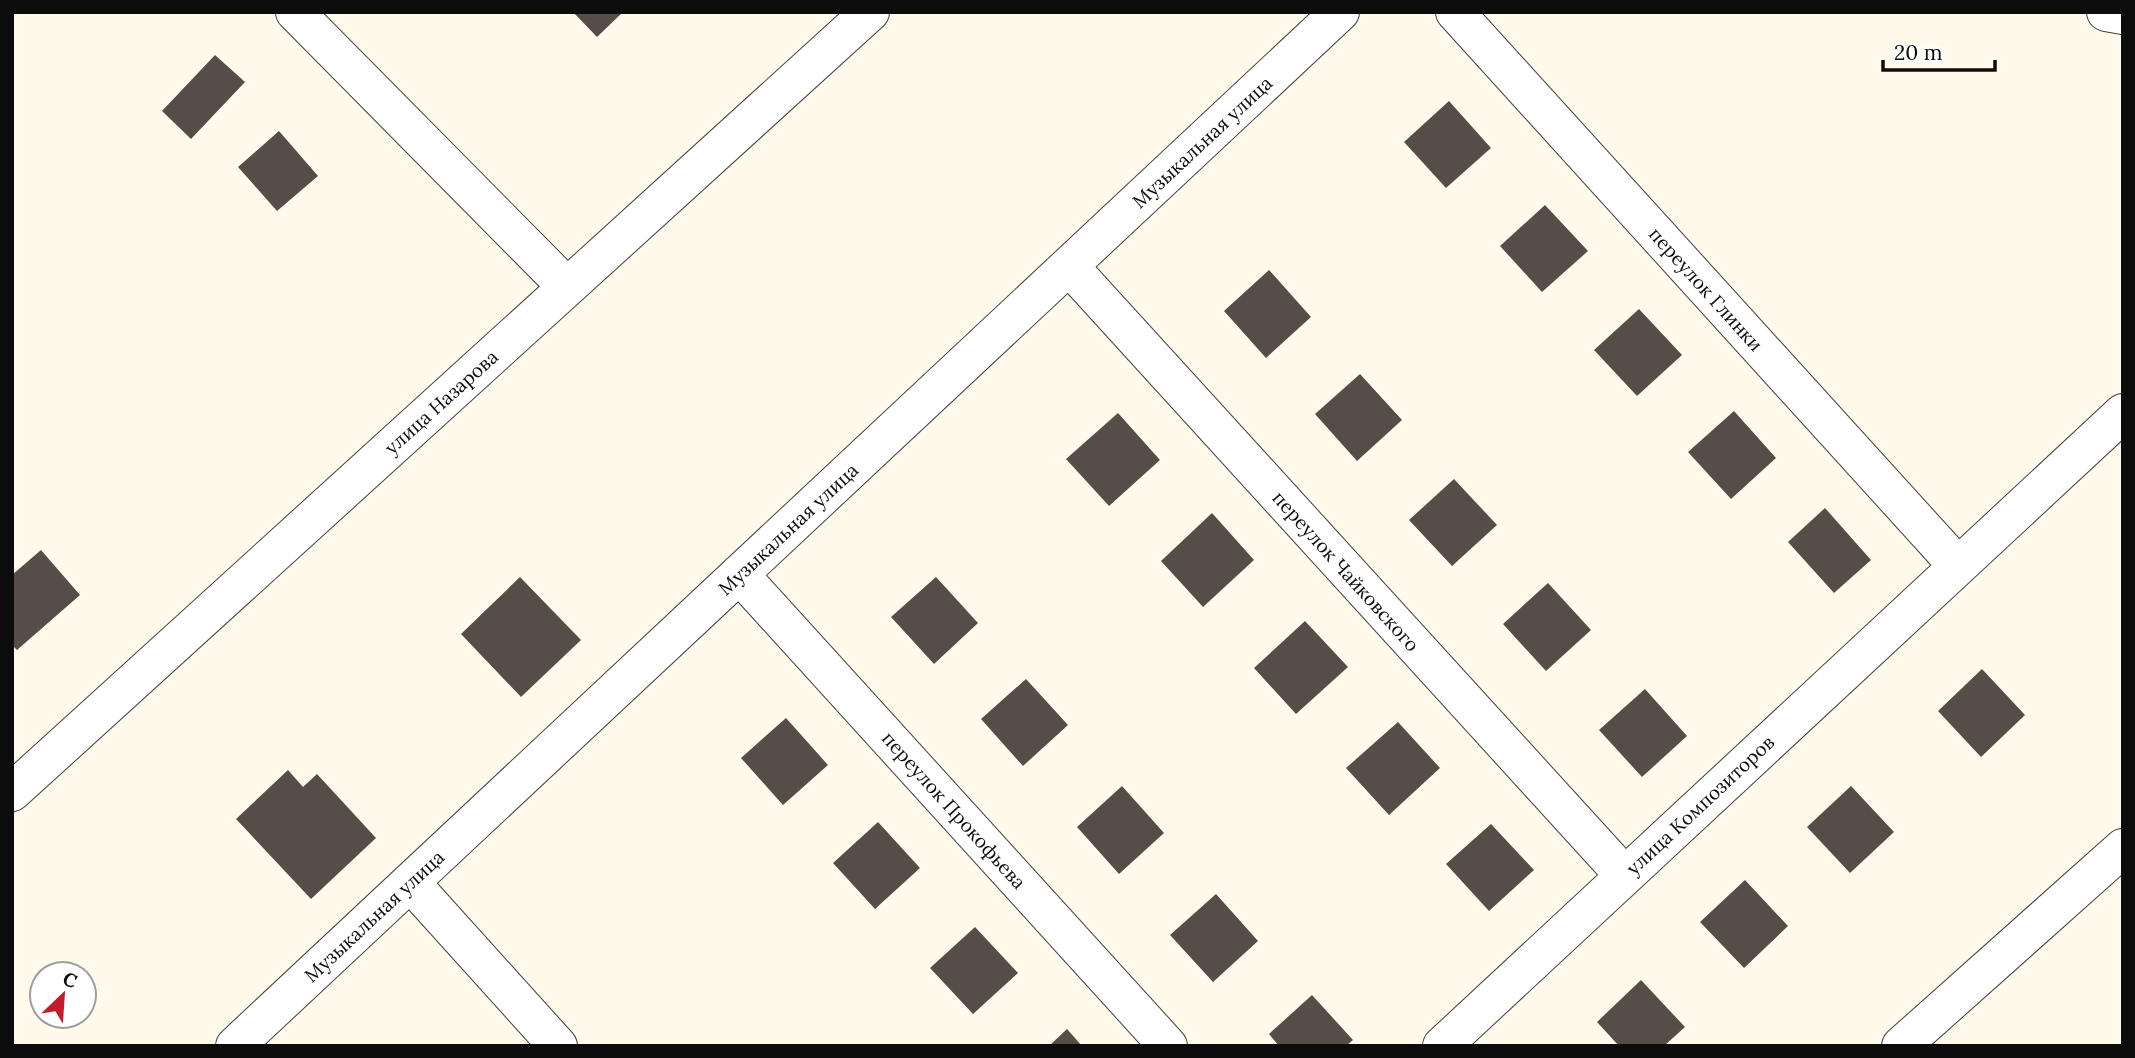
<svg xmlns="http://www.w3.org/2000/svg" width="2135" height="1058" viewBox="0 0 2135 1058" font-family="Lora,serif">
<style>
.building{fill:#564d48}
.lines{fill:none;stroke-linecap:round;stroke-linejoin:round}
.minor-casing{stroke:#3f3f3f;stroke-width:40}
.minor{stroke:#fff;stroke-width:38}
.labels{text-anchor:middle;stroke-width:7;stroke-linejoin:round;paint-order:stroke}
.street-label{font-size:19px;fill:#0c0c0c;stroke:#fff}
</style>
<rect width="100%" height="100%" fill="#fffaec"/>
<!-- building -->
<path class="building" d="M 573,12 L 623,12 L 597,37 Z
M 215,55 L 245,82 L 191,139 L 162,111 Z
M 1449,101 L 1491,148 L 1446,188 L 1404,142 Z
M 279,131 L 318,176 L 277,211 L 238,167 Z
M 1545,205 L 1588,251 L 1542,292 L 1500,246 Z
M 1269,270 L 1311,317 L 1266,358 L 1224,311 Z
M 1639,309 L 1682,355 L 1637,396 L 1594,350 Z
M 1360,374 L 1402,420 L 1357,461 L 1315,414 Z
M 1734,411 L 1776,458 L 1731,499 L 1688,452 Z
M 1118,413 L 1160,460 L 1109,506 L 1066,459 Z
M 1454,479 L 1497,525 L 1452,566 L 1409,520 Z
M 1825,508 L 1871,560 L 1834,593 L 1788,542 Z
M 1212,513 L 1254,560 L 1203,607 L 1161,561 Z
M 41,550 L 80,595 L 17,650 L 12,645 L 12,575 Z
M 520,577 L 581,640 L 521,697 L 461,634 Z
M 936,577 L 978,623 L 934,664 L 891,617 Z
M 1548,583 L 1591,630 L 1546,671 L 1503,624 Z
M 1305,621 L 1348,667 L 1296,714 L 1254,668 Z
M 1982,669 L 2025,715 L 1981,757 L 1938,711 Z
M 1026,679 L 1068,725 L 1023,766 L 981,719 Z
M 1645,689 L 1687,736 L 1642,777 L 1599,730 Z
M 786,718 L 828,765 L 783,805 L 741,758 Z
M 1398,722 L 1440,768 L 1389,815 L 1346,768 Z
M 288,770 L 303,787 L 317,774 L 376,838 L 311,899 L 236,819 Z
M 1122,786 L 1164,833 L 1119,874 L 1077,827 Z
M 1851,786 L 1894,832 L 1850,873 L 1807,827 Z
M 878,822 L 920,868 L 875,909 L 833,863 Z
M 1491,824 L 1534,870 L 1489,911 L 1446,864 Z
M 1745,880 L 1788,926 L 1744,968 L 1700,922 Z
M 1216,894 L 1258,941 L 1213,982 L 1170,935 Z
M 975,927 L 1018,973 L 973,1014 L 930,968 Z
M 1641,980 L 1685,1027 L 1664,1046 L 1619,1046 L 1597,1022 Z
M 1312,995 L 1353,1040 L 1346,1046 L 1279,1046 L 1269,1034 Z
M 1067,1029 L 1082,1046 L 1049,1046 Z"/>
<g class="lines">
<!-- minor casing -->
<g class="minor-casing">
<path id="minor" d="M 295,12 L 567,287
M 1455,12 L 1958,566
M 2106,12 L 2123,15
M 1069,266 L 1624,875
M 739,574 L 1168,1046
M 12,792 L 870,12
M 410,882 L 558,1046
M 235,1046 L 1340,12
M 1442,1046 L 2123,413
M 1901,1046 L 2123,848"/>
</g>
<!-- minor -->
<use href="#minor" class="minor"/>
</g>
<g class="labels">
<!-- street labels -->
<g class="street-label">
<text transform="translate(1202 142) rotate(-43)" y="7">Музыкальная улица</text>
<text transform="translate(1706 289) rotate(48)" y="7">переулок Глинки</text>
<text transform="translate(441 402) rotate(-42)" y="7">улица Назарова</text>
<text transform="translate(788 529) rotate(-43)" y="7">Музыкальная улица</text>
<text transform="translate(1346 571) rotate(48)" y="7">переулок Чайковского</text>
<text transform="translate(1700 805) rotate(-43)" y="7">улица Композиторов</text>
<text transform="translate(954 810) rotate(48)" y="7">переулок Прокофьева</text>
<text transform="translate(374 916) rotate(-43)" y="7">Музыкальная улица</text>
</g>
</g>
<!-- border -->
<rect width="2135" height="1058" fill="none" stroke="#0c0c0c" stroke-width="28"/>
<!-- north arrow -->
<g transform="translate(63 995) rotate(25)"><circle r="33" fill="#ffffff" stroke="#9e9e9e" stroke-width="2"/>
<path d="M0-5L12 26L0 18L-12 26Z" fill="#c61b2c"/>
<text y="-10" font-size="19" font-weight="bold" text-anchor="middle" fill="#0c0c0c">С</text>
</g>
<!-- scale -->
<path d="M1883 60v10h112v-10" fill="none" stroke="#0c0c0c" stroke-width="3.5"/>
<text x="1894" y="60" font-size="21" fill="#0c0c0c" stroke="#ffffff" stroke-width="5" paint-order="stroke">20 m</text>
</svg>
